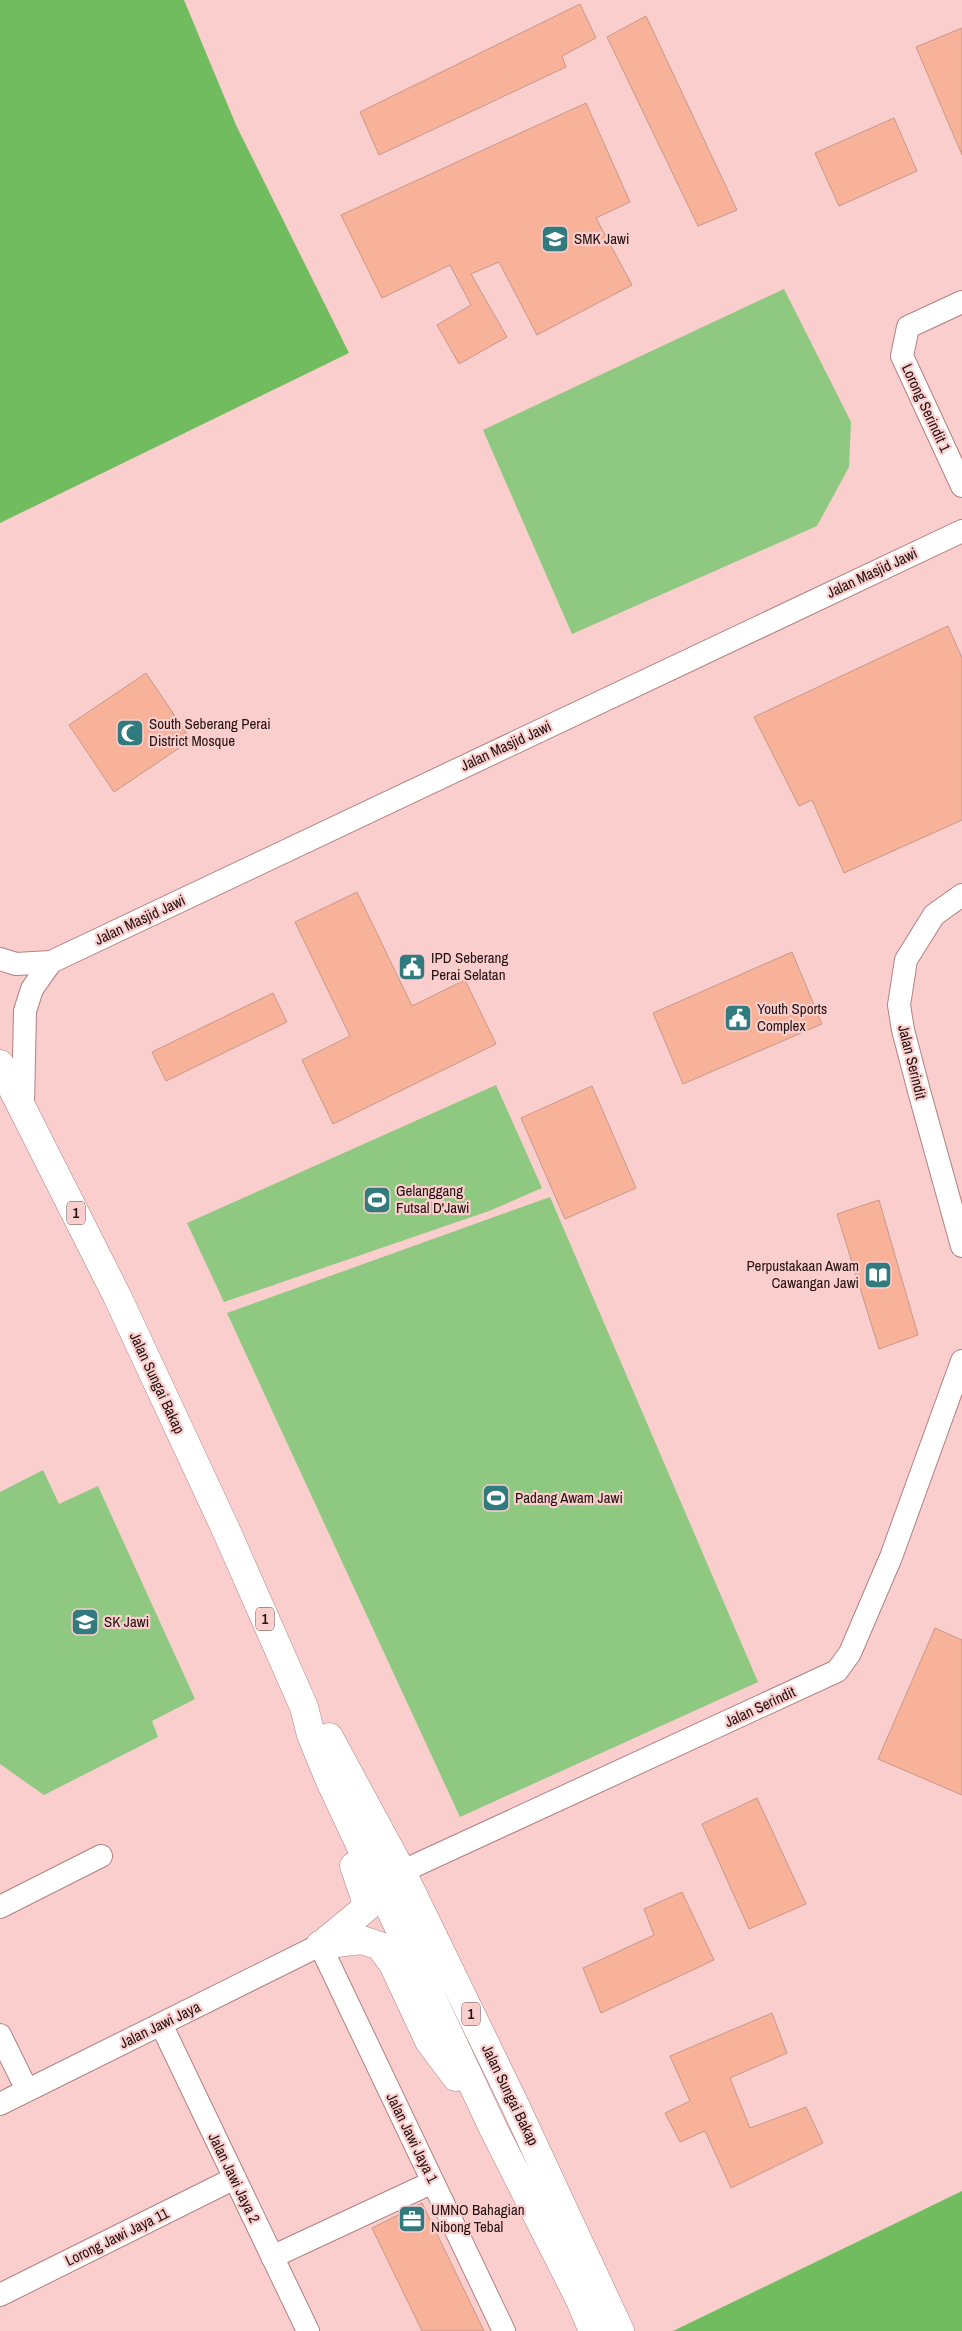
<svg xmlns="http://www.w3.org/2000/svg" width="962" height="2331" viewBox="0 0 962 2331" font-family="'Archivo Narrow',sans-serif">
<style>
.green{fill:#8ec881}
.forest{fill:#71bc5e}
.building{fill:#f8b299;stroke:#c79888}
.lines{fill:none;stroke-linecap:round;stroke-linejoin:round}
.street-casing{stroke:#b38181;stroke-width:24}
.highway-casing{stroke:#b38181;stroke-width:29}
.street{stroke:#fff;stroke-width:22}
.highway{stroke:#fff;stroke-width:28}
.labels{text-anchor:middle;stroke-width:4.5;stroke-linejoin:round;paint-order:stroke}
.shield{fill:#f9cecd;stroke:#644a49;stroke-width:1}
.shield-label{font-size:14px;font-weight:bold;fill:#241111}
.poi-label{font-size:15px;fill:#241111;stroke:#f9cecd;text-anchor:start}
.street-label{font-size:15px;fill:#241111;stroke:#f9cecd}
</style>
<rect width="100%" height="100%" fill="#f9cecd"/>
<!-- green -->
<path class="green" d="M 784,289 L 851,422 L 849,467 L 817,526 L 572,634 L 483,430 Z
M 496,1085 L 542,1188 L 489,1211 L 224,1302 L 187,1223 Z
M 550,1197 L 758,1682 L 460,1817 L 227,1313 Z
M 43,1470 L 59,1504 L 98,1486 L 195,1699 L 152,1721 L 158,1737 L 44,1795 L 0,1764 L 0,1492 Z"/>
<!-- forest -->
<path class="forest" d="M 0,0 L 184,0 L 236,125 L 349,353 L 0,523 Z
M 962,2191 L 962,2331 L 673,2331 Z"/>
<!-- building -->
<path class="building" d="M 580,4 L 596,38 L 562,56 L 566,67 L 379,155 L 360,112 Z
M 646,16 L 737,210 L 698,226 L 607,37 Z
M 962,28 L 962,155 L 916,47 Z
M 586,103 L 630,202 L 596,218 L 632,285 L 537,335 L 499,262 L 471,274 L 507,337 L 459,364 L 437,325 L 471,305 L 450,265 L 382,298 L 341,215 Z
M 894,118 L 917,171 L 839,206 L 815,153 Z
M 948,626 L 962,658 L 962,820 L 844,873 L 812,800 L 799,806 L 754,717 Z
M 146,673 L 191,740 L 114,792 L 69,725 Z
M 357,892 L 412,1006 L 465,980 L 496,1044 L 333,1124 L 302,1060 L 350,1036 L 295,922 Z
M 792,952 L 822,1024 L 683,1084 L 653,1013 Z
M 273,993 L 287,1022 L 166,1081 L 152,1052 Z
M 592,1086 L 636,1188 L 565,1219 L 521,1118 Z
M 879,1200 L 918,1335 L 879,1349 L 837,1214 Z
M 935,1628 L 962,1640 L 962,1795 L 878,1759 Z
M 757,1798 L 806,1904 L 749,1929 L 702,1824 Z
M 682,1892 L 714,1960 L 601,2013 L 583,1968 L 654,1935 L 644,1909 Z
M 772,2013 L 787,2053 L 730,2078 L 750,2128 L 806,2107 L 823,2143 L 731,2188 L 705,2131 L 680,2142 L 665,2113 L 690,2101 L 670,2056 Z
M 422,2203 L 484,2331 L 422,2331 L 372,2228 Z"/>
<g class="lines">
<!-- street casing -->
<g class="street-casing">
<path id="street" d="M 962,302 L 908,327 L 902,356 L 962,486
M 962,895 L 934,915 L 906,960 L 899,1005 L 903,1030 L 919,1091 L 962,1246
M 0,959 L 16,964 L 51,962 L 962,531
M 23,1106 L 25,1011 L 32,989 L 51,962
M 388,1878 L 837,1671 L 850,1653 L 891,1557 L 962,1361
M 0,1907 L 101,1856
M 161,2024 L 308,2331
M 0,2035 L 27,2090
M 0,2104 L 320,1945 L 504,2331
M 272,2257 L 433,2182
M 0,2295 L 235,2178"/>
</g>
<!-- highway casing -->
<g class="highway-casing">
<path id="highway" d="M 0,1064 L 118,1298 L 226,1530 L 304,1707 L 311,1735 L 330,1781 L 493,2128 L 580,2300 L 593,2331
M 329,1737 L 402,1872 L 516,2107 L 620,2331
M 320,1945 L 362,1940 L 380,1946 L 393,1964 L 429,2041 L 456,2077
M 321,1945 L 366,1908 L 364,1895 L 354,1866"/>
</g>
<!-- street -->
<use href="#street" class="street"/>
<!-- highway -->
<use href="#highway" class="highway"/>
</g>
<!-- icons -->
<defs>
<g id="school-square" transform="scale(1.4375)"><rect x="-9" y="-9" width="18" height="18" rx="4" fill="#317a7e" stroke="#f9cecd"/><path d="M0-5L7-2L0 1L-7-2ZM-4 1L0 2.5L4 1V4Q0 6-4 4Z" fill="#fff"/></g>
<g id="mosque-square" transform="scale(1.4375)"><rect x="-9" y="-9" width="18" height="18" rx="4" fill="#317a7e" stroke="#f9cecd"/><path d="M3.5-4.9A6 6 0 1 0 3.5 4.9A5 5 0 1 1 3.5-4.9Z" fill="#fff"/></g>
<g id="civic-square" transform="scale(1.4375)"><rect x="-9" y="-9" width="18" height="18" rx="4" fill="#317a7e" stroke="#f9cecd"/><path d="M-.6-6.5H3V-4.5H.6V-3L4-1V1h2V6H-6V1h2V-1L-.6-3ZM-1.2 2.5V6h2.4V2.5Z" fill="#fff"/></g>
<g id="stadium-square" transform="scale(1.4375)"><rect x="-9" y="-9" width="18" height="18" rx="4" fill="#317a7e" stroke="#f9cecd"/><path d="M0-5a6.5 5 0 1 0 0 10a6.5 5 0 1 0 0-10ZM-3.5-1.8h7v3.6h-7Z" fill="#fff"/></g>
<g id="library-square" transform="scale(1.4375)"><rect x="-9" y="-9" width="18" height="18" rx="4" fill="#317a7e" stroke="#f9cecd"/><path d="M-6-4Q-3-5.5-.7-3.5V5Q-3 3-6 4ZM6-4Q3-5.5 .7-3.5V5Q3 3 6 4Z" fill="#fff"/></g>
<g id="office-square" transform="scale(1.4375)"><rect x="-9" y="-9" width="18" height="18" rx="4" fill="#317a7e" stroke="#f9cecd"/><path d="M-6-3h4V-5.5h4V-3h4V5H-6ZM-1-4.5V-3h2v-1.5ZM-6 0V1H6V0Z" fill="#fff"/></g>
</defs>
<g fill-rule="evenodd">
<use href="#school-square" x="555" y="239"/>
<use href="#mosque-square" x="130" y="733"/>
<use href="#civic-square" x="412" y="967"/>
<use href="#civic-square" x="738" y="1018"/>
<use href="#stadium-square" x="377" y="1200"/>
<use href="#library-square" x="878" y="1275"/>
<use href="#stadium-square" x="496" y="1498"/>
<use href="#school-square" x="85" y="1622"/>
<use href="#office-square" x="412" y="2219"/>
</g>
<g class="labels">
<!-- shield labels -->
<g class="shield">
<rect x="67" y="1201.5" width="18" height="23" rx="4"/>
<rect x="256" y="1607.5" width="18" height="23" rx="4"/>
<rect x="462" y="2002.5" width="18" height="23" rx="4"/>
</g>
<g class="shield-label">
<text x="76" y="1218">1</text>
<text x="265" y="1624">1</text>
<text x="471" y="2019">1</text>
</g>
<!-- poi labels -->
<g class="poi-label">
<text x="574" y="244">SMK Jawi</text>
<text x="149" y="729">South Seberang Perai<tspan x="149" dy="17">District Mosque</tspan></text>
<text x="431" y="963">IPD Seberang<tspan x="431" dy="17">Perai Selatan</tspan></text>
<text x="757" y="1014">Youth Sports<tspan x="757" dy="17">Complex</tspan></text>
<text x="396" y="1196">Gelanggang<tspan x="396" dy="17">Futsal D'Jawi</tspan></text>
<text x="859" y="1271" text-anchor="end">Perpustakaan Awam<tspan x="859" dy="17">Cawangan Jawi</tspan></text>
<text x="515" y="1503">Padang Awam Jawi</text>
<text x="104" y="1627">SK Jawi</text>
<text x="431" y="2215">UMNO Bahagian<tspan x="431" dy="17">Nibong Tebal</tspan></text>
</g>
<!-- street labels -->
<g class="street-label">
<text transform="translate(926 408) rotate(65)" y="5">Lorong Serindit 1</text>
<text transform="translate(872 573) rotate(-25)" y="5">Jalan Masjid Jawi</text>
<text transform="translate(506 746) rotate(-25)" y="5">Jalan Masjid Jawi</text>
<text transform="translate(140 920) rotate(-25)" y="5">Jalan Masjid Jawi</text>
<text transform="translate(912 1062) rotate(76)" y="5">Jalan Serindit</text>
<text transform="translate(157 1383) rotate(65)" y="5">Jalan Sungai Bakap</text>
<text transform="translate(760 1707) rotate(-25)" y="5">Jalan Serindit</text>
<text transform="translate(160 2025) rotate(-26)" y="5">Jalan Jawi Jaya</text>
<text transform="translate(510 2095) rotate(64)" y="5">Jalan Sungai Bakap</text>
<text transform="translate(412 2138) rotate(64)" y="5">Jalan Jawi Jaya 1</text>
<text transform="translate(234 2178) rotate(64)" y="5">Jalan Jawi Jaya 2</text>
<text transform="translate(117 2237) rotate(-26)" y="5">Lorong Jawi Jaya 11</text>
</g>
</g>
</svg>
